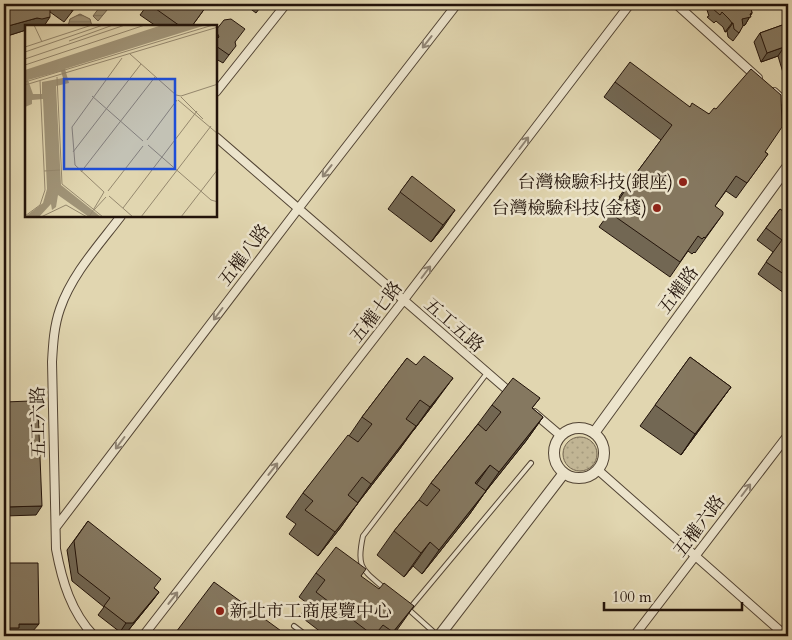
<svg xmlns="http://www.w3.org/2000/svg" width="792" height="640" viewBox="0 0 792 640" font-family="Cardo,'Noto Serif TC',serif">
<style>
.green{fill:url(#green-dots);stroke:#72644f}
.water{fill:url(#water-rules);stroke:#6e604c}
.lines{fill:none;stroke-linecap:round;stroke-linejoin:round}
.service-casing{stroke:#524434;stroke-width:6}
.minor-casing{stroke:#524434;stroke-width:10}
.tertiary-casing{stroke:#524434;stroke-width:12}
.service{stroke:#ece4cc;stroke-width:4}
.minor{stroke:#ece4cc;stroke-width:8}
.tertiary{stroke:#ece4cc;stroke-width:10}
.wall{fill:#726753;stroke:#22130a}
.shaded-wall{fill:#5d5443;stroke:#22130a}
.building{fill:#857860;stroke:#22130a}
.oneway{stroke:#918675}
.poi-dot{fill:#8f2418;stroke:#ece4cc;stroke-width:2}
.labels{text-anchor:middle;stroke-width:5;stroke-linejoin:round;paint-order:stroke}
.poi-label{font-size:18px;fill:#22130a;stroke:#ece4cc;text-anchor:end}
.street-label{font-size:18px;fill:#22130a;stroke:#ece4cc}
.inset-road{fill:none;stroke:#95886e;stroke-width:1}
.view{fill:#1d4ed8;fill-opacity:0.15;stroke:#1d4ed8;stroke-width:2.5}
.inset-edge{fill:none;stroke:#22130a;stroke-width:2.5}
</style>
<defs>
<pattern id="green-dots" width="8" height="8" patternUnits="userSpaceOnUse" patternTransform="scale(1.25)"><rect width="8" height="8" fill="#c1b594"/><path d="M2 2h.1M6 6h.1" fill="none" stroke="#a69b7e" stroke-width="1.8" stroke-linecap="round"/></pattern>
<pattern id="water-rules" width="6" height="5" patternUnits="userSpaceOnUse" patternTransform="scale(1.25)"><rect width="6" height="5" fill="#a09478"/><path d="M0 2.5h6" fill="none" stroke="#827861"/></pattern>
</defs>
<rect width="100%" height="100%" fill="#e1d6b0"/>
<filter id="stains"><feTurbulence type="fractalNoise" baseFrequency=".004" numOctaves="4"/><feColorMatrix values="0 0 0 0 .2 0 0 0 0 .09 0 0 0 0 .02 0 0 0 .5 -.17"/></filter>
<radialGradient id="worn" r=".72"><stop offset=".6" stop-color="#630" stop-opacity="0"/><stop offset="1" stop-color="#630" stop-opacity=".3"/></radialGradient>
<!-- green -->
<path class="green" d="M563 454a17 17 0 1 1 34 0a17 17 0 1 1-34 0Z"/>
<!-- water -->
<path class="water" d="M 102,4 L 112,4 L 98,21 L 93,16 Z
M 80,14 L 90,19 L 92,26 L 68,26 L 70,19 Z"/>
<g class="lines">
<!-- service casing -->
<g class="service-casing">
<path id="service" d="M 385,589 C 362,569 356,568 363,536 L 487,373
M 407,608 L 437,635
M 410,608 L 531,463
M 294,626 L 307,636"/>
</g>
<!-- minor casing -->
<g class="minor-casing">
<path id="minor" d="M 676,4 L 758,78
M 216,92 L 286,4
M 774,92 L 788,105
M 216,137 L 512,394
M 534,413 L 561,436
M 598,470 L 786,636
M 56,527 L 298,209 L 457,4
M 94,636 C 71,612 62,581 56,549 L 52,362 C 53,344 54,326 60,309 C 72,274 99,245 121,216
M 143,636 L 403,301 L 630,4
M 634,636 L 788,435"/>
</g>
<!-- tertiary casing -->
<g class="tertiary-casing">
<path id="tertiary" d="M554 453a25 25 0 1 1 50 0a25 25 0 1 1-50 0Z
M 594,433 L 788,166
M 439,636 L 564,473"/>
</g>
<!-- service -->
<use href="#service" class="service"/>
<!-- minor -->
<use href="#minor" class="minor"/>
<!-- tertiary -->
<use href="#tertiary" class="tertiary"/>
</g>
<!-- wall -->
<path class="wall" d="M 4,4 L 78,4 L 64,22 L 50,12 L 26,26 L 26,30 L 4,37 Z
M 148,4 L 208,4 L 192,26 L 156,26 L 140,15 Z
M 244,4 L 263,4 L 256,13 Z
M 705,4 L 750,4 L 752,13 L 745,25 L 742,26 L 739,33 L 733,41 L 728,37 L 727,31 L 725,32 L 723,27 L 716,21 L 714,23 L 707,17 L 709,16 Z
M 788,23 L 788,79 L 786,75 L 784,76 L 778,56 L 761,62 L 754,42 L 760,33 Z
M 216,30 L 235,42 L 229,55 L 223,63 L 216,59 Z
M 615,82 L 690,107 L 709,114 L 768,154 L 736,198 L 726,191 L 715,206 L 723,214 L 695,253 L 694,252 L 692,254 L 688,251 L 670,277 L 599,227 L 620,198 L 619,197 L 629,183 L 661,140 L 604,97 Z
M 412,176 L 444,226 L 431,242 L 388,209 Z
M 780,209 L 788,215 L 788,296 L 758,274 L 773,252 L 757,240 Z
M 690,357 L 731,387 L 681,455 L 640,426 Z
M 407,358 L 436,401 L 413,431 L 399,450 L 354,508 L 341,527 L 318,556 L 289,534 L 296,524 L 286,517 L 303,493 L 349,436 L 362,417 Z
M 540,398 L 532,408 L 543,417 L 526,441 L 486,491 L 469,515 L 422,574 L 413,566 L 404,577 L 377,555 L 394,531 L 419,500 L 431,483 L 477,425 L 492,405 Z
M 88,521 L 154,588 L 159,592 L 153,600 L 127,632 L 120,632 L 98,615 L 104,607 L 72,581 L 67,550 Z
M 316,573 L 361,576 L 397,630 L 392,636 L 326,636 L 300,616 L 308,604 L 299,597 Z"/>
<!-- shaded-wall -->
<path class="shaded-wall" d="M 752,13 L 745,25 L 736,28 L 742,19 L 750,14 Z
M 50,17 L 44,26 L 26,26 L 26,30 L 4,37 L 4,33 L 8,26 L 37,18 Z
M 732,23 L 733,23 L 727,31 L 725,32 Z
M 784,47 L 778,56 L 761,62 L 767,53 Z
M 455,210 L 444,226 L 431,242 L 443,225 Z
M 453,378 L 436,401 L 413,431 L 430,407 Z
M 731,387 L 716,407 L 681,455 L 695,434 Z
M 543,417 L 526,441 L 482,496 L 499,472 Z
M 416,426 L 399,450 L 354,508 L 371,484 Z
M 490,465 L 473,489 L 475,483 Z
M 486,491 L 469,515 L 422,574 L 439,550 Z
M 358,503 L 341,527 L 318,556 L 335,532 Z
M 42,506 L 36,515 L 4,516 L 4,507 Z
M 430,542 L 413,566 L 404,577 L 421,553 Z
M 159,592 L 153,600 L 127,632 L 120,632 L 126,623 Z
M 414,606 L 397,630 L 392,636 L 390,636 Z
M 19,624 L 39,624 L 32,632 L 15,633 L 13,636 L 4,636 L 4,628 Z"/>
<!-- building -->
<path class="building" d="M 4,4 L 50,4 L 50,17 L 42,19 L 37,18 L 8,26 L 4,11 Z
M 63,4 L 78,4 L 72,11 Z
M 149,4 L 208,4 L 192,26 L 180,26 Z
M 714,4 L 750,4 L 752,13 L 750,14 L 751,17 L 742,19 L 743,26 L 739,33 L 734,29 L 733,23 L 732,23 L 729,19 L 722,12 L 720,15 L 713,9 L 715,7 Z
M 231,19 L 245,29 L 235,42 L 236,46 L 229,55 L 216,46 L 216,40 L 219,37 L 216,30 L 224,20 Z
M 788,23 L 788,60 L 784,47 L 767,53 L 760,33 Z
M 630,62 L 690,107 L 692,103 L 709,114 L 714,108 L 716,109 L 751,69 L 781,95 L 782,127 L 765,152 L 768,154 L 747,183 L 736,176 L 715,206 L 723,212 L 723,214 L 705,238 L 704,237 L 702,239 L 698,236 L 680,262 L 610,213 L 630,183 L 629,183 L 672,125 L 615,82 Z
M 412,176 L 455,210 L 443,225 L 400,192 Z
M 780,209 L 788,215 L 788,277 L 766,262 L 782,240 L 766,228 Z
M 424,356 L 453,378 L 430,407 L 420,400 L 406,419 L 416,426 L 371,484 L 362,477 L 348,495 L 358,503 L 335,532 L 305,510 L 313,501 L 303,493 L 348,435 L 358,442 L 372,424 L 362,417 L 407,358 L 416,365 Z
M 690,357 L 731,387 L 695,434 L 655,405 Z
M 513,378 L 540,398 L 532,408 L 543,417 L 499,472 L 490,465 L 475,483 L 486,491 L 439,550 L 430,542 L 421,553 L 394,531 L 419,500 L 427,506 L 440,490 L 431,483 L 478,424 L 486,431 L 501,412 L 492,405 Z
M 31,401 L 31,408 L 38,408 L 42,506 L 4,507 L 4,402 Z
M 88,521 L 161,579 L 154,588 L 159,592 L 133,623 L 126,623 L 104,606 L 110,598 L 78,573 L 74,541 Z
M 336,547 L 366,569 L 361,576 L 379,589 L 384,583 L 414,606 L 393,632 L 383,625 L 374,636 L 316,592 L 325,580 L 316,573 Z
M 4,563 L 38,563 L 39,624 L 19,624 L 19,628 L 4,628 Z
M 214,582 L 288,636 L 173,636 Z"/>
<!-- one-way arrows -->
<defs><path id="oneway-shaft" d="M-6 0H5M1.5-3L5.5 0L1.5 3" fill="none" stroke-width="1.6" stroke-linecap="round" stroke-linejoin="round" transform="scale(1.25)"/></defs>
<g class="oneway">
<use href="#oneway-shaft" transform="translate(427 42) rotate(128)"/>
<use href="#oneway-shaft" transform="translate(524 143) rotate(-53)"/>
<use href="#oneway-shaft" transform="translate(327 171) rotate(128)"/>
<use href="#oneway-shaft" transform="translate(426 272) rotate(-53)"/>
<use href="#oneway-shaft" transform="translate(218 314) rotate(127)"/>
<use href="#oneway-shaft" transform="translate(120 443) rotate(127)"/>
<use href="#oneway-shaft" transform="translate(273 469) rotate(-52)"/>
<use href="#oneway-shaft" transform="translate(746 490) rotate(-53)"/>
<use href="#oneway-shaft" transform="translate(173 598) rotate(-52)"/>
</g>
<!-- markers -->
<g class="poi-dot">
<circle cx="683" cy="182" r="5"/>
<circle cx="657" cy="208" r="5"/>
<circle cx="220" cy="611" r="5"/>
</g>
<g class="labels">
<!-- poi labels -->
<g class="poi-label">
<text x="673" y="188">台灣檢驗科技(銀座)</text>
<text x="647" y="214">台灣檢驗科技(金棧)</text>
<text x="230" y="617" text-anchor="start">新北市工商展覽中心</text>
</g>
<!-- street labels -->
<g class="street-label">
<text transform="translate(244 255) rotate(-53)" y="6">五權八路</text>
<text transform="translate(678 290) rotate(-54)" y="6">五權路</text>
<text transform="translate(376 312) rotate(-52)" y="6">五權七路</text>
<text transform="translate(454 325) rotate(41)" y="6">五工五路</text>
<text transform="translate(38 422) rotate(-91)" y="6">五工六路</text>
<text transform="translate(699 526) rotate(-53)" y="6">五權六路</text>
</g>
</g>
<!-- overview -->
<g transform="translate(25 25)">
<rect width="192" height="192" fill="#e1d6b0"/>
<path d="M 137,0 L 181,0 L 40,44 L 44,58 L 31,61 L 36,160 L 76,192 L 64,192 L 33,170 L 31,182 L 27,185 L 26,179 L 14,192 L 0,192 L 18,178 L 22,164 L 18,74 L 7,75 L 7,79 L 0,82 L 0,45 ZM 36,46 L 38,53 L 17,57 L 17,69 L 8,69 L 3,55 Z" fill="#a09478" fill-rule="evenodd"/>
<path class="inset-road" d="M 9,0 L 17,17M 44,16 L 88,0M 0,22 L 67,0M 0,27 L 78,0M 105,29 L 151,70 L 156,71M 0,34 L 100,0M 0,40 L 120,0M 32,52 L 37,159 L 78,192M 0,57 L 188,0M 0,60 L 193,2M 67,71 L 118,116M 156,71 L 193,59M 156,72 L 178,94M 153,75 L 193,109M 122,115 L 152,75M 123,120 L 186,175 L 193,177M 48,127 L 116,39M 19,146 L 35,145M 56,147 L 130,52M 83,166 L 118,121M 79,167 L 50,140 L 47,102 L 97,33M 84,171 L 108,192M 98,183 L 172,86M 69,185 L 81,172M 0,191 L 15,180 L 20,165 L 15,56M 16,192 L 41,180 L 62,192M 64,192 L 79,167M 116,192 L 186,101M 156,192 L 193,144"/>
<path class="view" d="M 39,54 L 150,54 L 150,144 L 39,144 Z"/>
<rect width="192" height="192" class="inset-edge"/>
</g>
<!-- margin -->
<rect width="792" height="640" fill="none" stroke="#e1d6b0" stroke-width="20"/>
<rect x="5" y="5" width="782" height="630" fill="none" stroke="#22130a" stroke-width="2.5"/>
<rect x="10" y="10" width="772" height="620" fill="none" stroke="#22130a"/>
<!-- scale -->
<path d="M604 602v8h138v-8" fill="none" stroke="#22130a" stroke-width="2.5"/>
<text x="612" y="602" font-size="15" fill="#22130a" stroke="#ece4cc" stroke-width="4" paint-order="stroke">100 m</text>
<rect width="100%" height="100%" filter="url(#stains)"/>
<rect width="100%" height="100%" fill="url(#worn)"/>
</svg>
